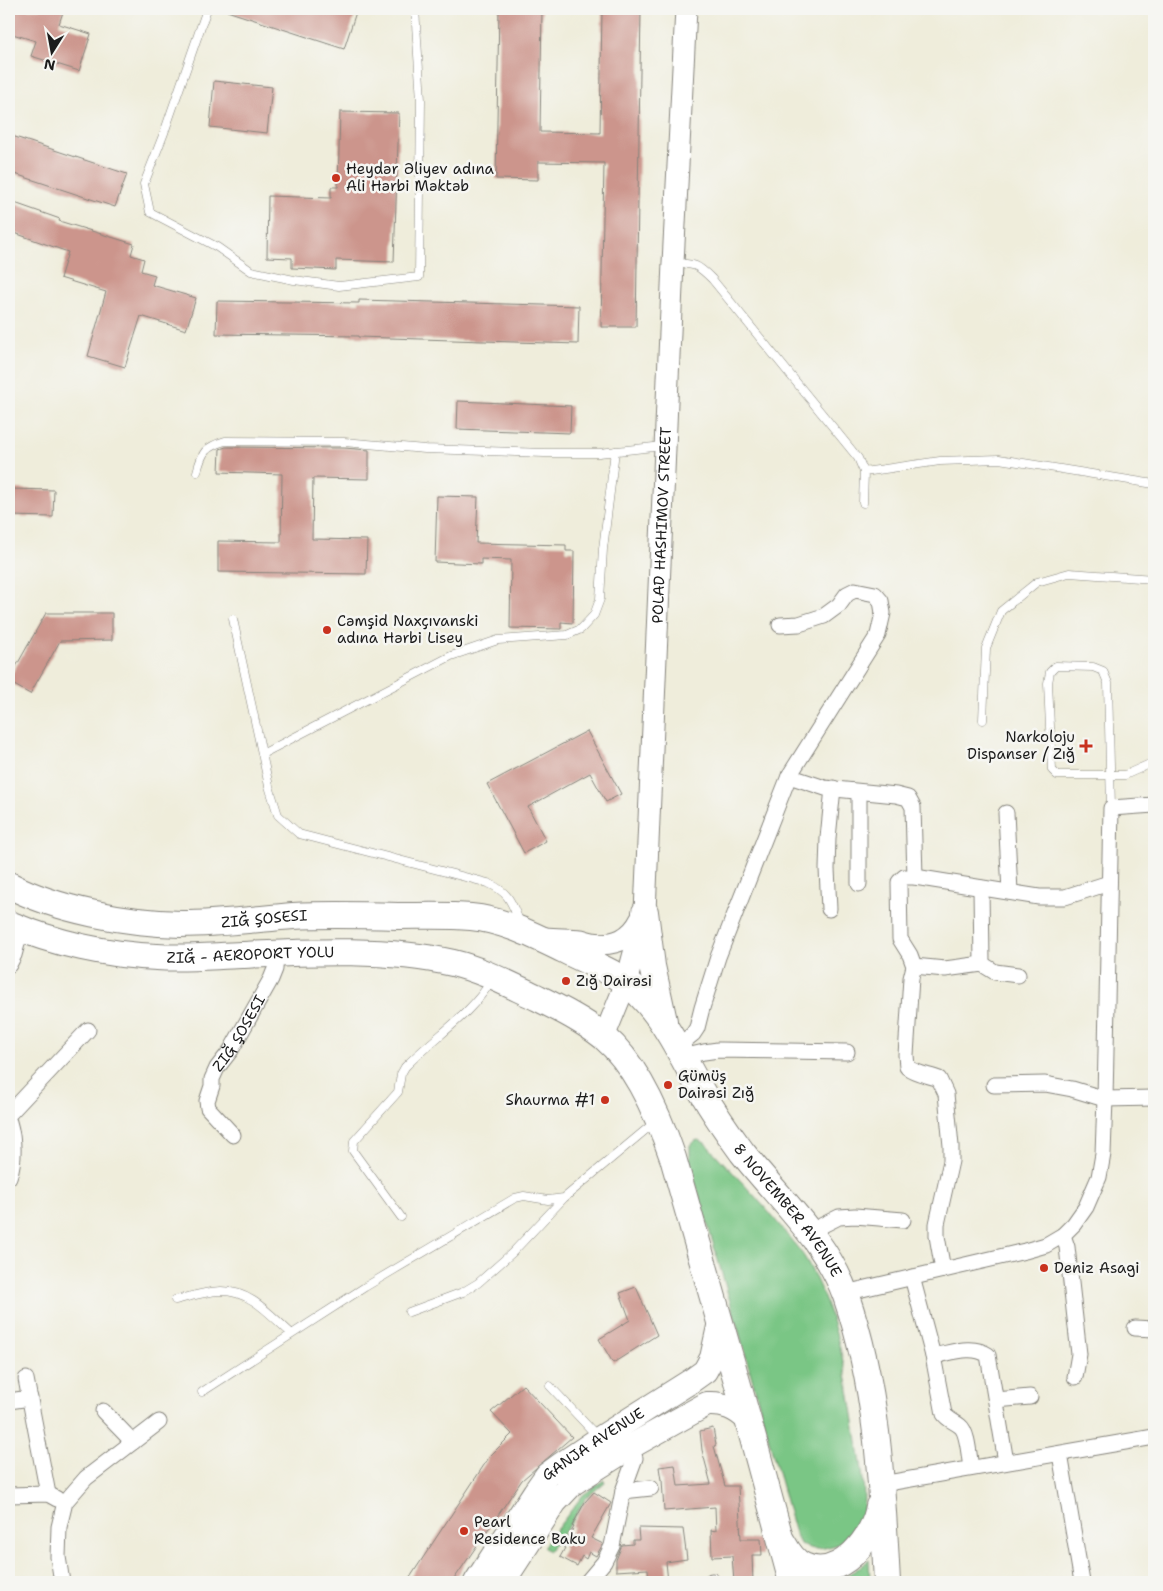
<svg xmlns="http://www.w3.org/2000/svg" width="1163" height="1591" viewBox="0 0 1163 1591" font-family="'Shantell Sans',sans-serif">
<style>
.green{fill:#7ac685;stroke:#4b7150}
.building{fill:#cc958c}
.lines{fill:none;stroke-linecap:round;stroke-linejoin:round}
.lane-casing{stroke:#86847c;stroke-width:9}
.street-casing{stroke:#86847c;stroke-width:17}
.secondary-casing{stroke:#86847c;stroke-width:23}
.primary-casing{stroke:#86847c;stroke-width:26}
.highway-casing{stroke:#86847c;stroke-width:28}
.lane{stroke:#fff;stroke-width:8}
.street{stroke:#fff;stroke-width:15}
.secondary{stroke:#fff;stroke-width:21}
.primary{stroke:#fff;stroke-width:24}
.highway{stroke:#fff;stroke-width:26}
.poi-dot{fill:#c8321e;stroke:#f6f6f2;stroke-width:2}
.labels{text-anchor:middle;stroke-width:5;stroke-linejoin:round;paint-order:stroke}
.poi-label{font-size:15px;fill:#1c1c1c;stroke:#f6f6f2;text-anchor:start}
.street-label{font-size:15px;fill:#1c1c1c;stroke:#f6f6f2}
</style>
<rect width="100%" height="100%" fill="#f6f6f2"/>
<filter id="ink" filterUnits="userSpaceOnUse"><feTurbulence type="fractalNoise" baseFrequency=".02" numOctaves="2"/><feDisplacementMap in="SourceGraphic" scale="10" xChannelSelector="R" yChannelSelector="G"/><feConvolveMatrix kernelMatrix="1 2 1 2 8 2 1 2 1" color-interpolation-filters="sRGB"/></filter>
<filter id="wash" filterUnits="userSpaceOnUse"><feTurbulence type="fractalNoise" baseFrequency=".0096" numOctaves="4" result="noise"/><feDisplacementMap in="SourceGraphic" scale="20" xChannelSelector="R" yChannelSelector="G"/><feGaussianBlur stdDeviation="1.12" result="paint"/><feColorMatrix in="noise" values="0 0 0 0 0 0 0 0 0 0 0 0 0 0 0 0 0 1.4 0 .05"/><feComposite in="paint" operator="in"/></filter>
<g filter="url(#wash)">
<rect width="100%" height="100%" fill="#efeddb"/>
<!-- green -->
<path class="green" d="M 699,1140 L 705,1143 C 733,1173 763,1203 788,1236 C 795,1245 803,1253 808,1263 C 838,1319 848,1379 857,1441 C 861,1461 867,1496 862,1516 C 860,1529 848,1542 836,1545 C 820,1549 815,1552 800,1544 L 794,1530 L 743,1346 L 690,1164 L 690,1145 L 694,1141 Z
M 604,1480 L 605,1482 L 586,1498 L 569,1526 L 549,1551 L 543,1547 L 583,1495 Z
M 869,1560 L 870,1582 L 834,1582 L 854,1571 Z"/>
<g id="blocks">
<!-- building -->
<path class="building" d="M 9,9 L 64,9 L 59,24 L 91,34 L 79,71 L 31,56 L 36,41 L 9,33 Z
M 228,9 L 357,9 L 344,49 L 227,11 Z
M 499,9 L 542,9 L 540,132 L 600,133 L 602,9 L 641,9 L 636,327 L 601,327 L 604,163 L 538,162 L 538,180 L 496,179 Z
M 214,81 L 272,87 L 267,133 L 210,127 Z
M 340,112 L 399,113 L 394,262 L 336,260 L 336,270 L 292,268 L 292,258 L 267,257 L 268,196 L 331,198 L 331,187 L 338,187 Z
M 9,135 L 127,174 L 115,207 L 9,172 Z
M 9,201 L 60,219 L 59,221 L 134,244 L 131,255 L 144,259 L 141,271 L 155,275 L 152,285 L 196,298 L 186,330 L 141,316 L 125,367 L 88,356 L 106,292 L 60,278 L 68,252 L 9,231 Z
M 359,300 L 579,306 L 578,344 L 358,337 L 358,336 L 216,334 L 217,301 L 359,303 Z
M 458,401 L 571,406 L 570,433 L 457,429 Z
M 226,447 L 344,448 L 369,450 L 369,479 L 313,478 L 312,539 L 367,540 L 366,574 L 218,572 L 218,541 L 281,542 L 282,474 L 219,472 L 220,449 Z
M 9,489 L 54,490 L 53,517 L 9,516 Z
M 437,496 L 478,497 L 476,543 L 566,545 L 566,551 L 574,551 L 573,623 L 561,622 L 561,629 L 510,628 L 511,560 L 481,559 L 481,564 L 435,562 Z
M 46,613 L 112,613 L 112,640 L 60,641 L 30,694 L 9,682 L 9,679 Z
M 587,731 L 621,794 L 606,802 L 590,773 L 528,807 L 546,841 L 524,853 L 487,784 Z
M 636,1287 L 657,1335 L 613,1363 L 599,1339 L 630,1320 L 620,1293 Z
M 523,1385 L 572,1437 L 522,1480 L 452,1582 L 407,1582 L 490,1456 L 512,1434 L 491,1412 Z
M 713,1428 L 716,1445 L 714,1446 L 725,1486 L 738,1486 L 741,1539 L 761,1539 L 762,1555 L 752,1555 L 753,1582 L 734,1582 L 732,1556 L 712,1557 L 711,1530 L 716,1531 L 715,1507 L 664,1511 L 662,1480 L 661,1480 L 659,1467 L 675,1465 L 678,1486 L 711,1484 L 702,1450 L 700,1431 Z
M 594,1492 L 611,1503 L 591,1538 L 603,1544 L 596,1556 L 589,1552 L 586,1559 L 582,1556 L 577,1566 L 560,1557 L 565,1548 L 563,1547 L 574,1527 L 572,1526 L 585,1502 Z
M 638,1528 L 683,1529 L 687,1559 L 666,1562 L 668,1582 L 649,1582 L 648,1569 L 616,1571 L 616,1560 L 622,1545 L 633,1544 L 633,1540 L 639,1540 Z"/>
</g>
</g>
<g filter="url(#ink)">
<use href="#blocks" fill-opacity="0" stroke="#86847c" stroke-width="1"/>
<g class="lines">
<!-- lane casing -->
<g class="lane-casing">
<path id="lane" d="M 207,9 L 164,133 L 144,184 L 150,212 L 217,247 L 251,271 L 294,280 L 339,286 L 419,277 L 421,100 L 415,9
M 674,263 C 695,264 697,264 712,279 L 858,458 L 864,472 L 940,461 L 999,459 L 1154,484
M 197,472 C 202,452 205,447 225,441 L 344,442 L 425,449 L 544,453 L 599,453 L 663,446
M 863,503 L 864,472
M 233,619 L 269,786 L 278,815 L 299,834 L 488,883 C 510,893 511,902 520,923
M 983,720 L 986,648 L 1001,611 L 1037,582 L 1069,573 L 1154,579
M 262,754 L 451,656 L 498,640 L 567,635 L 581,629 L 594,615 L 600,599 L 603,549 L 615,451
M 1111,808 L 1108,683 L 1103,671 L 1093,667 L 1056,666 L 1050,672 L 1048,683 L 1052,770 L 1057,775 L 1125,775 L 1154,762
M 401,1217 L 353,1151 L 354,1141 L 398,1092 L 401,1074 L 405,1067 C 433,1038 470,1016 491,981
M 175,1300 C 189,1297 206,1291 221,1291 C 252,1291 270,1315 292,1334
M 409,1312 L 463,1292 L 478,1283 L 512,1253 L 564,1198
M 550,1386 L 598,1437
M 202,1392 L 365,1287 L 515,1198 L 524,1196 L 548,1200 L 564,1198 L 655,1122"/>
</g>
<!-- street casing -->
<g class="street-casing">
<g id="street">
<path d="M 789,776 L 825,788 L 896,795 L 908,798 L 913,807 L 915,877"/>
<path d="M 1006,813 L 1010,892"/>
<path d="M 859,884 L 859,792"/>
<path d="M 981,888 L 982,964"/>
<path d="M 829,909 L 827,869 L 828,838 L 833,788"/>
<path d="M 9,965 L 14,955 L 21,929"/>
<path d="M 914,966 L 945,969 L 982,964 L 995,972 L 1018,975"/>
<path d="M 677,1047 L 693,1034 L 697,1028 L 702,1008 L 718,957 L 789,776 L 878,635 L 883,613 L 881,601 L 875,594 L 855,590 L 847,594 L 839,605 L 824,616 L 799,624 L 780,625"/>
<path d="M 682,1057 L 704,1052 L 718,1050 L 847,1052"/>
<path d="M 994,1085 L 1045,1084 L 1072,1089 L 1105,1099 L 1154,1098"/>
<path d="M 9,1114 L 88,1030"/>
<path d="M 9,1122 C 14,1139 15,1160 9,1177"/>
<path id="s1" d="M 233,1135 L 208,1108 L 207,1101 L 212,1086 L 212,1079 L 217,1068 L 231,1050 L 271,979 L 275,969 L 276,954"/>
<path d="M 809,1232 L 839,1217 L 855,1216 L 903,1220"/>
<path d="M 1063,1235 L 1067,1247 L 1079,1354 L 1075,1377"/>
<path d="M 943,1270 L 937,1236 L 937,1224 L 951,1161 L 951,1146 L 946,1094 L 939,1079 C 929,1075 916,1074 907,1067 L 906,1055 L 911,978 L 914,966 L 910,955 L 900,939 L 899,882 L 904,877 L 915,877 L 1039,897 L 1065,897 L 1109,883"/>
<path d="M 912,1277 L 933,1356 L 944,1414 C 948,1420 954,1421 960,1426 C 968,1432 969,1457 971,1468"/>
<path d="M 845,1293 L 1025,1251 L 1046,1245 L 1063,1235 L 1074,1224 L 1086,1207 L 1099,1177 L 1103,1154 L 1105,1099 L 1111,808 L 1154,805"/>
<path d="M 1135,1328 L 1154,1329"/>
<path d="M 933,1356 C 951,1353 972,1344 988,1355 L 1006,1462"/>
<path d="M 26,1379 L 48,1494"/>
<path d="M 996,1400 L 1030,1397"/>
<path d="M 9,1401 L 30,1398"/>
<path d="M 103,1411 L 133,1442"/>
<path d="M 1060,1454 L 1082,1582"/>
<path d="M 882,1484 L 1154,1437"/>
<path d="M 623,1491 L 651,1488"/>
<path d="M 9,1495 L 48,1494 L 57,1499"/>
<path d="M 712,1581 L 712,1582"/>
<path d="M 62,1582 L 58,1557 L 59,1527 L 65,1502 L 86,1478 L 159,1422"/>
<path d="M 587,1582 L 604,1562 L 612,1546 L 623,1491 L 635,1458 L 630,1447"/>
</g>
</g>
<!-- secondary casing -->
<g class="secondary-casing">
<g id="secondary">
<path d="M 545,938 C 557,939 569,939 581,940 C 585,941 588,942 592,943 C 615,946 631,939 641,919"/>
<path id="s2" d="M 604,1037 L 626,983 L 645,912 L 673,263 L 686,9"/>
</g>
</g>
<!-- primary casing -->
<g class="primary-casing">
<g id="primary">
<path id="s3" d="M 476,1582 L 535,1492 L 547,1475 L 562,1464 L 599,1439 L 691,1381 L 705,1371 L 712,1358 L 720,1322"/>
<path d="M 503,1582 L 555,1502 L 573,1483 L 630,1447 L 707,1404 C 724,1403 736,1408 748,1420"/>
</g>
</g>
<!-- highway casing -->
<g class="highway-casing">
<g id="highway">
<path id="s4" d="M 9,885 C 57,910 127,923 181,924 C 218,924 256,919 293,916 C 328,914 363,915 399,916 C 423,916 447,915 471,917 C 504,920 535,936 564,950 C 581,959 600,966 617,976 C 659,1003 678,1051 702,1092 C 714,1113 728,1133 742,1152 C 778,1198 826,1240 846,1296 C 878,1388 882,1486 887,1582"/>
<path d="M 645,912 L 652,966 L 664,1021"/>
<path id="s5" d="M 9,924 C 54,943 107,955 157,957 C 185,959 213,956 241,955 C 310,952 386,948 453,963 C 482,970 508,984 534,996 C 558,1008 583,1020 604,1037 C 637,1065 659,1117 673,1158 L 748,1420 L 792,1582"/>
<path d="M 783,1543 C 788,1552 794,1562 804,1566 C 839,1582 875,1537 879,1506"/>
</g>
</g>
<!-- lane -->
<use href="#lane" class="lane"/>
<!-- street -->
<use href="#street" class="street"/>
<!-- secondary -->
<use href="#secondary" class="secondary"/>
<!-- primary -->
<use href="#primary" class="primary"/>
<!-- highway -->
<use href="#highway" class="highway"/>
</g>
</g>
<!-- markers -->
<g class="poi-dot">
<circle cx="336" cy="178" r="5"/>
<circle cx="327" cy="630" r="5"/>
<path d="M1083.5 738.5h5v5h5v5h-5v5h-5v-5h-5v-5h5z"/>
<circle cx="566" cy="981" r="5"/>
<circle cx="668" cy="1085" r="5"/>
<circle cx="605" cy="1100" r="5"/>
<circle cx="1044" cy="1268" r="5"/>
<circle cx="464" cy="1531" r="5"/>
</g>
<g class="labels">
<!-- poi labels -->
<g class="poi-label">
<text x="346" y="174">Heydər Əliyev adına<tspan x="346" dy="17">Ali Hərbi Məktəb</tspan></text>
<text x="337" y="626">Cəmşid Naxçıvanski<tspan x="337" dy="17">adına Hərbi Lisey</tspan></text>
<text x="1075" y="742" text-anchor="end">Narkoloju<tspan x="1075" dy="17">Dispanser / Zığ</tspan></text>
<text x="576" y="986">Zığ Dairəsi</text>
<text x="678" y="1081">Gümüş<tspan x="678" dy="17">Dairəsi Zığ</tspan></text>
<text x="595" y="1105" text-anchor="end">Shaurma #1</text>
<text x="1054" y="1273">Deniz Asagi</text>
<text x="474" y="1527">Pearl<tspan x="474" dy="17">Residence Baku</tspan></text>
</g>
<!-- street labels -->
<g class="street-label">
<text dy="5" stroke="none"><textPath href="#s2" startOffset="519">POLAD HASHIMOV STREET</textPath></text>
<text dy="5" stroke="none"><textPath href="#s4" startOffset="261">ZIĞ ŞOSESI</textPath></text>
<text dy="5" stroke="none"><textPath href="#s5" startOffset="246">ZIĞ - AEROPORT YOLU</textPath></text>
<text dy="5" stroke="none"><textPath href="#s1" startOffset="120">ZIĞ ŞOSESI</textPath></text>
<text dy="5" stroke="none"><textPath href="#s4" startOffset="918">8 NOVEMBER AVENUE</textPath></text>
<text dy="5" stroke="none"><textPath href="#s3" startOffset="184">GANJA AVENUE</textPath></text>
</g>
</g>
<!-- margin -->
<rect width="1163" height="1591" fill="none" stroke="#f6f6f2" stroke-width="30"/>
<!-- north arrow -->
<g transform="translate(52 52) rotate(191)" stroke="#f6f6f2" stroke-width="4" paint-order="stroke">
<path d="M0-4L9 19L0 12L-9 19Z" fill="#1c1c1c"/>
<text y="-8" font-size="14" font-weight="bold" text-anchor="middle" fill="#1c1c1c">N</text>
</g>
</svg>
